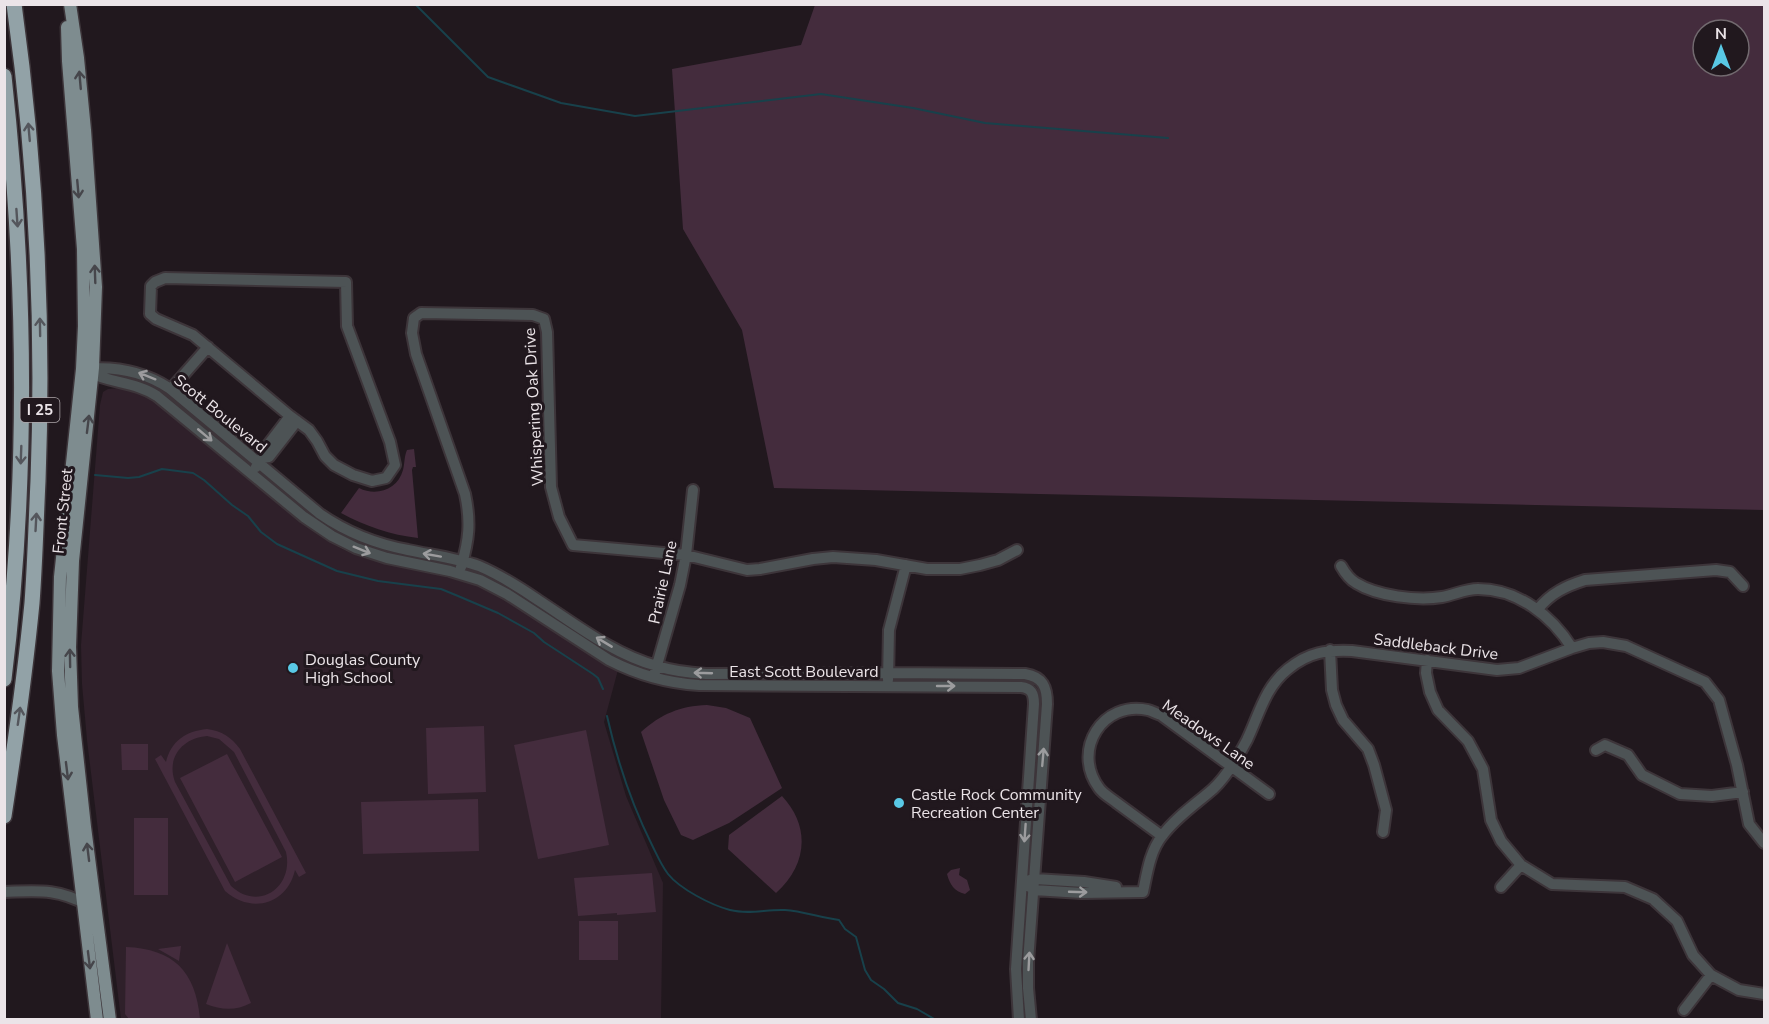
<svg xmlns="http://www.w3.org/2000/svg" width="1769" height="1024" viewBox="0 0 1769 1024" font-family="'Nunito Sans',sans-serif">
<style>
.built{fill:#2f202a}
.green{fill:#442c3d;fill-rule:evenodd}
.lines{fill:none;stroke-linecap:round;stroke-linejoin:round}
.stream{stroke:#18414b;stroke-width:2}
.minor-casing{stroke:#3d353a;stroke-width:14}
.major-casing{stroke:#3d353a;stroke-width:15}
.highway-casing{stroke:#3d353a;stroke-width:18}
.minor{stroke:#4d5355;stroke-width:10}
.major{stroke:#7e8c8f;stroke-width:12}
.highway{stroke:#92a2a7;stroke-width:15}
.oneway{stroke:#46464b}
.oneway2{stroke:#54565c}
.oneway3{stroke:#9c9c9e}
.poi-dot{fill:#59c8e5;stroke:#21181e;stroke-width:2}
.labels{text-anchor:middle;stroke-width:6;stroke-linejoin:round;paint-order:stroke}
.shield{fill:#21181e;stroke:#aea7ab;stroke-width:1.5}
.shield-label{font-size:15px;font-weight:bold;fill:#ebe4e8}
.street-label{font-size:16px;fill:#ebe4e8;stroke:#21181e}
.poi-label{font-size:16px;fill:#ebe4e8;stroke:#21181e;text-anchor:start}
</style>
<rect width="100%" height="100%" fill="#21181e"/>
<!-- built -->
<path class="built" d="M 119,388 L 132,390 L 151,396 L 204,438 L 301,522 L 323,538 L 342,549 L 361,557 L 379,562 L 434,574 L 477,585 L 498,595 L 618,670 L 604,722 L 626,796 L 663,883 L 661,1019 L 121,1019 L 87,740 L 82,684 L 81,645 L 100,405 L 103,392 L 108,389 Z"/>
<!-- green -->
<path class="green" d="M 815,5 L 1764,5 L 1764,510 L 774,488 L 742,330 L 683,229 L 672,69 L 801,45 ZM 1703,30 L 1739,30 L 1739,66 L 1703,66 Z
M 414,449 L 416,467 L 413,467 L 412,470 L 418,538 C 391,535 365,526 341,513 L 359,488 C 377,497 398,489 403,470 C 405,462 404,457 407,450 Z
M 707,705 L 726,708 L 750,718 L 782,788 L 729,823 L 693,840 L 681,835 L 664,800 L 641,732 C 661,714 680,706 707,705 Z
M 484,726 L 486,792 L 428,794 L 426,728 Z
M 207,729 C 222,731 231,737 240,749 L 306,873 L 299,877 L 295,870 C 287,905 251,914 225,891 L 155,759 L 161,755 L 166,762 C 171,741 186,731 207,729 ZM 207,736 L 219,739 L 234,752 L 286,852 C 294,887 259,912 231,886 L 175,782 C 166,757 183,738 207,736 Z
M 586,730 L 609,845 L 538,859 L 514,745 Z
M 121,744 L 148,744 L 148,770 L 122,770 Z
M 227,754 L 282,857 L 235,882 L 180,778 Z
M 782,796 C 811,827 807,865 776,893 L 728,849 L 729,835 Z
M 478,799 L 479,851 L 363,854 L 361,802 Z
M 134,818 L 168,818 L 168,895 L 134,895 Z
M 960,868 L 959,875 L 967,880 L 970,890 L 965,894 C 954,891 950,885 947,874 L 951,870 Z
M 652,873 L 656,912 L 617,915 L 617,913 L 578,916 L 574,878 Z
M 579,921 L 618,921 L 618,960 L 579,960 Z
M 227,943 L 251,1003 C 236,1011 221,1010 206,1004 Z
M 181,946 L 179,961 L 158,949 Z
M 126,947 C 174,949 196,972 200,1019 L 129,1019 L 125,1014 Z"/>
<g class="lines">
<!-- stream -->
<path class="stream" d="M 415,4 L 488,77 L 561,103 L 635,116 L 821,94 L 913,108 L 985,123 L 1168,138
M 95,475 L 128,478 L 139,477 L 162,469 L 193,473 L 204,480 L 232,505 L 248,516 L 261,532 L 277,544 L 337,571 L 378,581 L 441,589 L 458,596 L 498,613 L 534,633 L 544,642 L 593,674 L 598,678 L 603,689
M 607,716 C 617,760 632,805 652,845 C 657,855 661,865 668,874 C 680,889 711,905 730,910 C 750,915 766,909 785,910 C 802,911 822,918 839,920 L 845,929 L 856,937 L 865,970 L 871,980 L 884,989 L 898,1003 L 917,1009 L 936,1020"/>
<!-- minor casing -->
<g class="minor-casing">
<path id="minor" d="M 165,278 L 346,282 L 347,326 L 390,442 L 395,465 L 386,478 L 372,481 L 353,475 L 334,465 L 325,456 L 317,441 L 309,430 L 290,416 L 193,335 L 156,319 L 150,314 L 151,286 L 155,282 Z
M 85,369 C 116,366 143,371 169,388 L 320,514 C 346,532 376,544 408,550 C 431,555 456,558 479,566 C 500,575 519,587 538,600 C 575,624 613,654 657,666 C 673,671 690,673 706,674 L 888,673 L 1025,674 C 1043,677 1047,687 1047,704 L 1028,962 L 1028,988 L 1031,1020
M 88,372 C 110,383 136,382 157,396 L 304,517 L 332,536 L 356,548 L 387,558 L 450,571 L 480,580 L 507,594 L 609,660 C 638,675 667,683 699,685 L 1021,687 C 1031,688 1034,693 1034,704 L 1016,969 L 1019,1020
M 171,389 L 208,347
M 262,458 L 264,450 L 290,416
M 256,467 L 262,458 L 269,457 L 297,421
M 1341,566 C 1345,573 1349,579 1356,583 C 1377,596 1417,601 1442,597 C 1454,595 1465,589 1478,589 C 1518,589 1552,616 1572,648
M 461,567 C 469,540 471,522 465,494 L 416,354 L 412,333 L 414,318 L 421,313 L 533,315 L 544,319 L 547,332 L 551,487 L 559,517 L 573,545 L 686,555 L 747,570 L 760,569 L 813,559 L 833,557 L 876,560 L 927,569 L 960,569 L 980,565 L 998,560 L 1017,550
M 1538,609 C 1551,593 1566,586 1585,580 L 1716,570 L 1730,572 L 1743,586
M 1330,650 L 1332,690 L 1336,705 L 1343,720 L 1368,749 L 1374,765 L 1386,810 L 1383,832
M 1427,660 L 1426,673 L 1430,692 L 1438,710 L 1468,741 L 1483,769 L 1491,820 L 1501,841 L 1521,865 L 1552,884 L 1625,887 L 1653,899 L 1677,921 L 1693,955 L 1711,975 L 1739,990 L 1764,994
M 655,672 L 680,585 L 686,555 L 693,490
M 888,680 L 889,630 L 906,565
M 1596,750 L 1605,745 L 1628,755 L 1642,775 L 1680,794 L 1712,796 L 1743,792
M 1162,836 C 1147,825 1132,814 1117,803 C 1111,798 1103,794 1099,788 C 1071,750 1103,700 1148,710 C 1152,711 1157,714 1161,715 L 1269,794
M 1030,880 L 1035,879 L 1084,882 L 1116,887
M 1030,887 L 1034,890 L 1082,893 L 1143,892
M 1501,887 L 1521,865
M 4,892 C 38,891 56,888 88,905
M 1143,892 C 1147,873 1150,851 1162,836 C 1176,817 1196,804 1213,789 C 1227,776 1238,757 1247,740 C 1259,715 1265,687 1288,669 C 1309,652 1326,650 1352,651 L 1497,670 L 1519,668 L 1572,648 L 1589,643 L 1603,642 L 1626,646 L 1705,682 L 1719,700 L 1737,765 L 1749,824 L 1764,843
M 1684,1010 L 1711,975"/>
</g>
<!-- major casing -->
<g class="major-casing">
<path id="major" d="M 70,4 L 78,58 L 85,130 L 96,287 L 93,368 L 73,561 L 70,647 L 72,707 L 85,827 L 110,1020
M 67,27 L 68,61 L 83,249 L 84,326 L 82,369 L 60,577 L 58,671 L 63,735 L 97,1020"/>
</g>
<!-- highway casing -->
<g class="highway-casing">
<path id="highway" d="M 4,76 C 26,277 29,478 4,679
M 4,816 C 15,745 25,675 32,603 C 35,563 36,522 38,481 C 44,322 36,162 14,4"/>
</g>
<!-- minor -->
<use href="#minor" class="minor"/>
<!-- major -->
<use href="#major" class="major"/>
<!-- highway -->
<use href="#highway" class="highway"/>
</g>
<!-- one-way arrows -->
<defs><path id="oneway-shaft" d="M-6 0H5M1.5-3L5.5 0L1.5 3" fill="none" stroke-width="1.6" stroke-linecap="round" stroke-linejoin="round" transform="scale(1.5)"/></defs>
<g class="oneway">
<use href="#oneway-shaft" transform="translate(80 80) rotate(-95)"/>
<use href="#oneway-shaft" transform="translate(78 189) rotate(85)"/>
<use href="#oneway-shaft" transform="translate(95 274) rotate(-92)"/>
<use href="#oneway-shaft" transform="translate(88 424) rotate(-83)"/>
<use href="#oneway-shaft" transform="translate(70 658) rotate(-91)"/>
<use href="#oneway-shaft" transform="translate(67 771) rotate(83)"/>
<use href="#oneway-shaft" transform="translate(88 852) rotate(-97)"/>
<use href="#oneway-shaft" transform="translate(89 960) rotate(83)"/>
</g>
<g class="oneway2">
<use href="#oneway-shaft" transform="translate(29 132) rotate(-95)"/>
<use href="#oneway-shaft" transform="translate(17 218) rotate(86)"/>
<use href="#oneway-shaft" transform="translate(40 327) rotate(-91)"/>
<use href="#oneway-shaft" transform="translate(21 455) rotate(92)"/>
<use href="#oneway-shaft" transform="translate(36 522) rotate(-87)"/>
<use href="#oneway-shaft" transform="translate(19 716) rotate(-82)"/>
</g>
<g class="oneway3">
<use href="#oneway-shaft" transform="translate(147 376) rotate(-158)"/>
<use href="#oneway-shaft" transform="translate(205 435) rotate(40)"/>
<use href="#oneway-shaft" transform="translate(362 550) rotate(22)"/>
<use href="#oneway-shaft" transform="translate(432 555) rotate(-170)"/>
<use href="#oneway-shaft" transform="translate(604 642) rotate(-149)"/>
<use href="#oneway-shaft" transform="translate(703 673) rotate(-178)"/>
<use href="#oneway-shaft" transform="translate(946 686)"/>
<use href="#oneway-shaft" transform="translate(1043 757) rotate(-85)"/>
<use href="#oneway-shaft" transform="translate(1025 833) rotate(94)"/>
<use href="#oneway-shaft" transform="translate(1078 892) rotate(2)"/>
<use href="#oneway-shaft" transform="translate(1029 961) rotate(-87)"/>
</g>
<!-- markers -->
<g class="poi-dot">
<circle cx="293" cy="668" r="6"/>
<circle cx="899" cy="803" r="6"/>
</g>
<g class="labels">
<!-- shield labels -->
<rect class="shield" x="20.5" y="398" width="39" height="24" rx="4.5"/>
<g class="shield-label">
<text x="40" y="415">I 25</text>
</g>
<!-- street labels -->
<g class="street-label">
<text transform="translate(533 407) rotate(-93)" y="6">Whispering Oak Drive</text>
<text transform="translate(221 413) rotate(39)" y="6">Scott Boulevard</text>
<text transform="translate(62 511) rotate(-84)" y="6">Front Street</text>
<text transform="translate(662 582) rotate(-78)" y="6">Prairie Lane</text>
<text transform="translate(1436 646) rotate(7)" y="6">Saddleback Drive</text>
<text x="804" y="677">East Scott Boulevard</text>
<text transform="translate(1209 734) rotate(35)" y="6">Meadows Lane</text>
</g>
<!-- poi labels -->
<g class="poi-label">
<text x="305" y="665">Douglas County<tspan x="305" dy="18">High School</tspan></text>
<text x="911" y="800">Castle Rock Community<tspan x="911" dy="18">Recreation Center</tspan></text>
</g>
</g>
<!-- border -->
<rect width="1769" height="1024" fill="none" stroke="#ebe4e8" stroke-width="12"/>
<!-- north arrow -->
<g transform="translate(1721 48)"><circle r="28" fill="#21181e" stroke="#726a6f" stroke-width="1.5"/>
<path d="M0-4.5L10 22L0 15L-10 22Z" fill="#59c8e5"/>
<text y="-9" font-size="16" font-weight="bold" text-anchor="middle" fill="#ebe4e8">N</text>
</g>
</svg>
